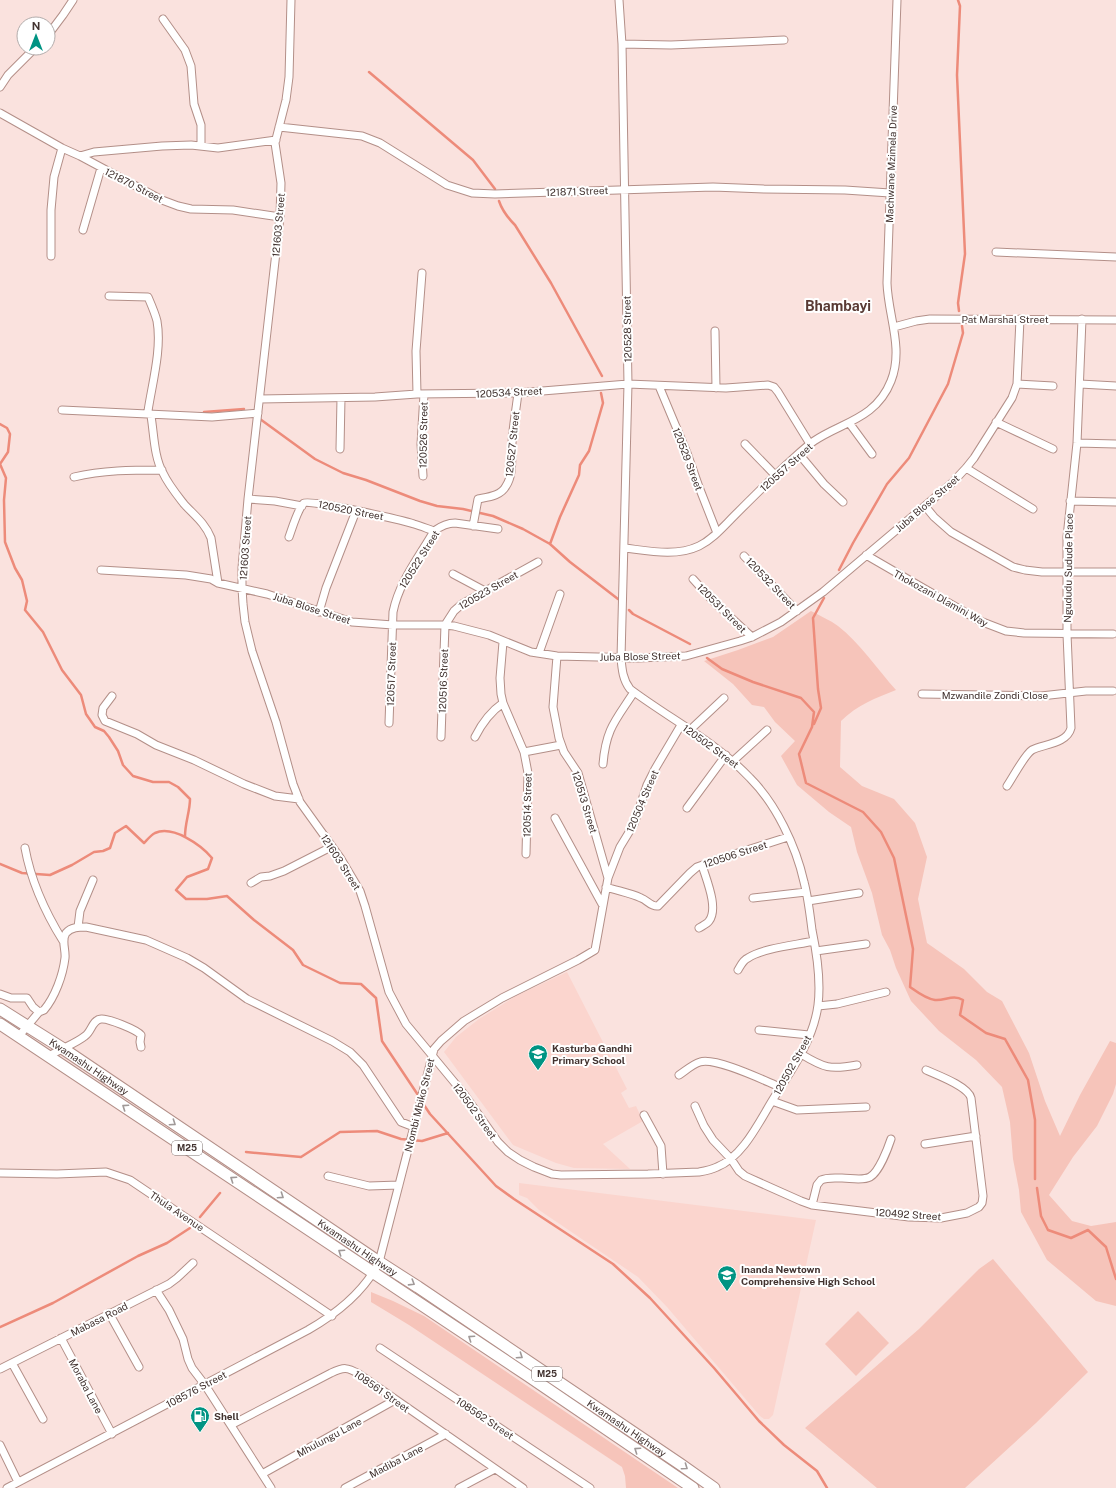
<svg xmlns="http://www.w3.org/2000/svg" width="1116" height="1488" viewBox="0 0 1116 1488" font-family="'Public Sans',sans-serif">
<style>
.built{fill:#fbd5ce}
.green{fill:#f6c4ba}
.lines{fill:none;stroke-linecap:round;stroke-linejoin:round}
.stream{stroke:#ed8b7a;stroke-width:2.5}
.street-casing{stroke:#b38f88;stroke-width:9}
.primary-casing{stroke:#b38f88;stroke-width:13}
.street{stroke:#fff;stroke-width:7}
.primary{stroke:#fff;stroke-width:11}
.oneway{stroke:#a09998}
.labels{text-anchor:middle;stroke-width:4;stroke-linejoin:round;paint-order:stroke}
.shield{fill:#fff;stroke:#7b706e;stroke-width:1}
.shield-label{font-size:9px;font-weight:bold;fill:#423330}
.street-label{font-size:10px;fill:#423330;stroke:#fff}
.poi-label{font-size:10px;font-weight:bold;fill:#423330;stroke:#fff;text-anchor:start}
.district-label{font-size:14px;font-weight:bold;fill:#593a34;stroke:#fff}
</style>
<rect width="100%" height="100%" fill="#fae2de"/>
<!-- built -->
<path class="built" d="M 567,972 L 627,1089 L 621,1093 L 629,1108 L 636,1106 L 643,1121 L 603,1144 L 630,1169 L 574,1168 L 556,1163 L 513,1145 L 444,1052 L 456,1037 L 479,1019 L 516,996 Z
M 519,1183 L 816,1220 L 773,1415 L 769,1419 L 764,1419 L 760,1416 L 667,1307 L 638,1277 L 539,1210 L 527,1198 L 519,1195 Z"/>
<!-- green -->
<path class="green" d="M 811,611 C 820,616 830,620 838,626 C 859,642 878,670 896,690 C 876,698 857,705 841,721 L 840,767 L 862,786 L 894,799 L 915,823 L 927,857 L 918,899 L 927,943 L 964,969 L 987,992 L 1002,1001 L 1029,1053 L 1045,1101 L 1060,1136 L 1080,1095 L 1110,1041 L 1116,1043 L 1116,1084 L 1113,1094 L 1097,1126 L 1073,1157 L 1049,1195 L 1072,1221 L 1091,1226 L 1116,1222 L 1116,1306 L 1096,1301 L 1047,1260 L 1021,1212 L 1019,1190 L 1013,1159 L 1010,1122 L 1002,1087 L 976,1060 L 939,1031 L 911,1001 L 896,968 L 890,950 L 882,935 L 872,893 L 857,852 L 851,827 L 829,812 L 797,785 L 781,756 L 795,741 L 775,722 L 764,707 L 752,705 L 733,684 L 704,661 L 738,650 L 773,637 Z
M 993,1259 L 1088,1372 L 1036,1423 L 965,1488 L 877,1488 L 805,1428 L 919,1329 L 979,1269 Z
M 371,1292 L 393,1301 L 424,1316 L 678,1488 L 626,1488 L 625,1476 L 622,1467 L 409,1325 L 371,1302 Z
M 858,1311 L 889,1343 L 856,1376 L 825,1344 Z"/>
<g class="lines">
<!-- stream -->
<path class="stream" d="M 958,0 L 960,6 L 957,75 L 965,254 L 958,303 L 959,311
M 369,72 L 473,160 L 495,189
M 499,201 C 502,210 508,218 515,225 L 551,283 L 602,376
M 204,412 L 244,409
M 260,419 L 315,459 L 343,473 L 366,480 L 420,501 L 437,506 L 463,509 L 493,516 L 523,529 L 550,544 L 570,562 L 618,599
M 0,424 L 7,428 L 10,434 L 8,452 L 0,464
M 0,464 L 6,478 L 4,500 L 5,542 L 15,568 L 22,580 L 27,601 L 25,610 L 43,632 L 62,670 L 81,695 L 86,714 L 95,727 L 104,731 L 109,737 L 118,751 L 123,765 L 133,776 L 153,782 L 169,782 L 178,787 L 190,799 C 190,811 185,823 185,836
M 550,544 L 560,517 L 579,475 L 580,465 L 589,451 L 603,403 L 601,393
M 839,570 L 853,543 L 887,484 L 909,458 L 948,384 L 963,333 L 962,326
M 629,610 L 633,614 L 690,644
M 707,658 L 722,669 L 753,682 L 801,698 L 814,712 L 812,727 L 799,754 L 806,783 L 863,812 L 881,832 L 894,858 L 913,949 L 910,987 C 917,992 926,999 935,1000 C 945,1001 953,994 963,1000 L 960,1015 L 986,1033 L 1005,1039 L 1028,1080 L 1035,1120 L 1035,1179
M 814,724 L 821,708 L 818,689 L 813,618 L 824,598
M 0,864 L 22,873 L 50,875 L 72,865 L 94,852 L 103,851 L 110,848 L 115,833 L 126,826 L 144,843 C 147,840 151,835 155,833 C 173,825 201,845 212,858 L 208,869 L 187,877 L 176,890 L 186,899 L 207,899 L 227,896 L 254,920 L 293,950 L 303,965 L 340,983 L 361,984 L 376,998 L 382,1041 L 420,1098
M 422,1102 L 430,1114 L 496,1186 L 514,1199 L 613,1264 L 650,1298 L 714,1368 L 759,1421 L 784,1445 L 817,1471 L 827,1488
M 246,1152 L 301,1157 L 340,1132 L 377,1131 L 401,1139 L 422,1141 L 448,1133
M 1037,1188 L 1041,1216 L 1048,1230 L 1071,1238 L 1088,1230 L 1106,1247 L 1116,1279
M 200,1217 L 220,1193
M 0,1327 L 53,1303 L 138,1256 L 167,1243 L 190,1228"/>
<!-- street casing -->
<g class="street-casing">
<path id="street" d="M 291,0 L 289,77 L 286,100 L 275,143 L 281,183 L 280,217 L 248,499 L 242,568 L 242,588 L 243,604 L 245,622 L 252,651 L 276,722 L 293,784 L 300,802 L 341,859 L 360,891 L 365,906 L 389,992 L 406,1024 L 464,1094 L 498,1142 L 508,1152 L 520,1160 L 534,1167 L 552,1174 L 561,1175 L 648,1174 L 699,1172 C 705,1171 711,1170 717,1167 C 745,1156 761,1117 777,1093 C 794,1067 814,1037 818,1005 C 821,981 817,954 812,930 C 810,914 808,897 804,882 C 796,846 776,804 750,778 C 716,742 670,719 630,689 C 623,680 622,670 621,658 L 628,384 L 622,44 L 619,0
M 163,19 L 185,50 L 191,66 L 194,104 L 201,125 L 201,146
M 48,35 L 63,15 L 73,0
M 622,44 L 671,45 L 784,40
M 0,87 L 8,75 L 35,48
M 0,113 L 62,148 L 80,156 L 162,200 L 178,206 L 191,209 L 233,210 L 280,217
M 279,127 L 362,136 L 380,143 L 447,185 L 472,193 L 495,194 L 713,187 L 764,189 L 845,190 L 890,193
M 80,156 L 94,152 L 162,146 L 191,145 L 218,148 L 276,140
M 83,230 L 101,168
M 996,252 L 1116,257
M 51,256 L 51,210 L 54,177 L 62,148
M 109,296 L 148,297 C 151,304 155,313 157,321 C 162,349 152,384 148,411 L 151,416 C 154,434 154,457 163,473 C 168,484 177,495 184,504 C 194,515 205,523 211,538 L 218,583
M 894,327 L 916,321 L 930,319 L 1116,320
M 715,331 L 716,388
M 1017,384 L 1053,386
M 1080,384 L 1116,386
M 659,386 L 687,453 L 699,487 L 717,533
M 417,394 L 416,351 L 422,273
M 260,399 L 375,397 L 417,394 L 518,393 L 628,384 L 726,388 L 768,385 L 774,387 L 778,392 L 810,444
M 62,410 L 212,417 L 258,413
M 996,422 L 1053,449
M 850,424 L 872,454
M 1077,443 L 1116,444
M 745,444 L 775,475
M 340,449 L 341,398
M 799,454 L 824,484 L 843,502
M 966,468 L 1033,509
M 423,476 L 421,444 L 424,394
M 74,477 C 103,470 132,470 162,470
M 248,499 L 275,501 L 302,506
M 1070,501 L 1116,502
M 925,506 L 934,517 L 951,532 L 1013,567 L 1025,570 L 1042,572 L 1116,572
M 473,526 L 478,499 C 488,497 501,496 506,486 C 514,474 511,457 512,443 C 513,426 516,410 518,393
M 289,537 C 292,529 298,508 304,503 C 309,499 402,520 414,524 C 421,526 428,529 434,531
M 625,548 C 649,551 676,557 699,546 C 713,539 723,527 734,516 C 751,499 768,482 786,465 C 795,457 804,448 814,441 C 842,422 876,419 891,381 C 904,348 888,316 887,283 L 897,0
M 866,555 L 980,621 L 1006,631 L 1024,633 L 1113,634
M 744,556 L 797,611
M 101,570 L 186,575 L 211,579 L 218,583 L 267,594 L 352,622 L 393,625 L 445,625 L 454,626 L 489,635 L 531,652 L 557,656 L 638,658 L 686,656 L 740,641 L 752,637 L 781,622 L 823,592 L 952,483 L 966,468 L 974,458 L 1012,398 L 1017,384 L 1020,319
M 453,574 L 485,591
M 693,579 L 712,600 L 752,637
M 319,612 L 326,588 L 356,511
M 503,642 L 500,678 L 501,694 L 503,703 L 524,752 L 528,773 L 526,854
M 539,653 L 560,594
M 557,656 L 553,707 L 559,738 L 564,752 L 578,773 L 608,878
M 922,694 L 1041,696 L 1086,691 L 1113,691
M 112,696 L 103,708 L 102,715 L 105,721 L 137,734 L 156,745 L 194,760 L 244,784 L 275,796 L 299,799
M 389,723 L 393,612 C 399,582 419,557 434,531 C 441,526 447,523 455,523 L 498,529
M 690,730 L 724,698
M 441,737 L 445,625 L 454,611 L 462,604 L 538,562
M 475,737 C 482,723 490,712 503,703
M 524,752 L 561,745
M 733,761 L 767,730
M 603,764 C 606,728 616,720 634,692
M 1007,786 C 1012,779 1025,754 1032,750 C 1043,744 1067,744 1071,728 L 1067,634 L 1067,537 L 1077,443 L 1082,319
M 687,808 L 726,755
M 555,818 L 602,904
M 25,848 C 31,881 45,912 63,941
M 251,883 L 261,877 L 270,876 L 284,871 L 331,847
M 606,887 C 618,891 630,893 641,898 C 647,900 651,907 658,906 L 690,873 L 697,867 L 725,857 L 788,837
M 753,898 L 806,892
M 808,901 L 859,893
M 78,927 L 80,911 L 93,880
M 699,928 C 702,926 707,924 709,921 C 719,908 706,879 702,865
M 816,951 L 866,944
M 738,970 C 741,965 743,960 748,958 C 763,948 796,945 814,941
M 0,994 L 11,998 L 27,998 L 33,1007 L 39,1012
M 818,1006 L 837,1004 L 886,992
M 759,1030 L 809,1035
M 19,1036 L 39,1012 L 44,1010 C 55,997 63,975 65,958 C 66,950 61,940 66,933 C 71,927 79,927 86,927 L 146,940 L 187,958 L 204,968 L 247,999 L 332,1041 L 350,1052 L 363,1065 L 401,1122 L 414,1127
M 801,1054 C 824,1068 830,1070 857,1065
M 49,1056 C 60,1049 75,1044 85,1036 C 92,1031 92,1020 101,1019 C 108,1018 137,1030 141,1035 L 140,1042 L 141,1047
M 679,1075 C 685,1071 693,1064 700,1062 C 716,1057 765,1081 780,1087
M 772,1101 L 797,1110 L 866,1107
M 695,1106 L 704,1126 L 713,1140 L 731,1159 L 739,1171 L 745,1176 L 801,1201 L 812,1205 L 909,1217 L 941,1218 L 967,1213 L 979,1207 L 982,1203 L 983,1196 L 971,1098 C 968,1086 937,1075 926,1070
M 644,1115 L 661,1146 L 663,1174
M 925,1144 L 976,1136
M 0,1173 L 57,1174 L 106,1172 L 130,1180 L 332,1316
M 328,1176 L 369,1186 L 399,1185
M 812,1205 L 817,1185 L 821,1180 C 827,1177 835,1178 842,1178 C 850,1178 863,1181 870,1177 C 879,1172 888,1148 891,1139
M 156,1290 L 169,1310 L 183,1339 L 188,1359 L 192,1368 L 205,1385 L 271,1488
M 109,1313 L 139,1367
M 61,1338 L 112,1434
M 380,1348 L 590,1488
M 12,1363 L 43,1419
M 0,1369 L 169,1284 L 177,1278 L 193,1263
M 231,1425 L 331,1373 C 344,1367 347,1367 359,1374 L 523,1488
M 0,1445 L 18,1482
M 262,1474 L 395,1400
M 7,1488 L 308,1330 C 336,1314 364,1292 379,1262 L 434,1049 L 441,1041 L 464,1021 L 502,998 L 578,960 L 595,950 L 608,878 L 620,847 L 634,824 L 647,785 L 655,769 L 681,725
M 345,1488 L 446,1434
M 459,1488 L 495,1469"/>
</g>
<!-- primary casing -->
<g class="primary-casing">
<g id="primary">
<path id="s1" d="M 0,1009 L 62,1048 L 379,1262 L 418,1287 L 680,1464 L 714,1488"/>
<path d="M 0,1024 L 527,1375 L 693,1488"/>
</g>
</g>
<!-- street -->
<use href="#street" class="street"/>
<!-- primary -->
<use href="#primary" class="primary"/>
</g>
<!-- one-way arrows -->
<defs><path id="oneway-chevron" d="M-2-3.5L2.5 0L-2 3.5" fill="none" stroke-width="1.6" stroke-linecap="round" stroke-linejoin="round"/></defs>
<g class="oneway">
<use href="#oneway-chevron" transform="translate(125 1107) rotate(-146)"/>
<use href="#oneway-chevron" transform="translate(173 1123) rotate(34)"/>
<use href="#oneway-chevron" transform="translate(233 1179) rotate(-146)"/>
<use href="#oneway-chevron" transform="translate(281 1196) rotate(34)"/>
<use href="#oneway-chevron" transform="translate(341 1252) rotate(-146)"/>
<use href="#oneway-chevron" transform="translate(412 1283) rotate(32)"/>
<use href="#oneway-chevron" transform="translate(471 1338) rotate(-146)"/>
<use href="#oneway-chevron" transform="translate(520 1356) rotate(34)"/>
<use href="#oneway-chevron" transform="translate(637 1450) rotate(-146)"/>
<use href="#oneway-chevron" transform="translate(685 1467) rotate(35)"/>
</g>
<!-- icons -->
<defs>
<g id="school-pin" transform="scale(1)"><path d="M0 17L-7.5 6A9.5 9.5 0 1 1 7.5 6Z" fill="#009483" stroke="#fff"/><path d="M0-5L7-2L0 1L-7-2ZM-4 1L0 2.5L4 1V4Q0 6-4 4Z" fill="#fff"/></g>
<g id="fuel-pin" transform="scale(1)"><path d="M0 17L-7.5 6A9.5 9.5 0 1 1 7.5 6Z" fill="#009483" stroke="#fff"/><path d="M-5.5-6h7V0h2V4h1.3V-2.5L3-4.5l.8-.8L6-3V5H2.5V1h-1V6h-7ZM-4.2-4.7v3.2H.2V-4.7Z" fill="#fff"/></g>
</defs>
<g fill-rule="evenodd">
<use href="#school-pin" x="538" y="1054"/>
<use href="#school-pin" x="727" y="1275"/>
<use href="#fuel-pin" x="200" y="1416"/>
</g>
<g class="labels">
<!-- shield labels -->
<g class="shield">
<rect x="172" y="1141" width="30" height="14" rx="3"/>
<rect x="532" y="1367" width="30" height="14" rx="3"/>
</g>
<g class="shield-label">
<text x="187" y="1151">M25</text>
<text x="547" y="1377">M25</text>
</g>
<!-- street labels -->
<g class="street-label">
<text transform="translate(891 164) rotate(-88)" y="4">Machwane Mzimela Drive</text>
<text transform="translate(134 185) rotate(27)" y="4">121870 Street</text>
<text transform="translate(577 191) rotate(-2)" y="4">121871 Street</text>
<text transform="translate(278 225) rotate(-85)" y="4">121603 Street</text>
<text x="1005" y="323">Pat Marshal Street</text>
<text transform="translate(627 329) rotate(-91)" y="4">120528 Street</text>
<text transform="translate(509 392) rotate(-3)" y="4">120534 Street</text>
<text transform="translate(423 435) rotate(-89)" y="4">120526 Street</text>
<text transform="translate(512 444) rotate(-84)" y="4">120527 Street</text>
<text transform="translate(688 459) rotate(69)" y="4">120529 Street</text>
<text transform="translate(786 467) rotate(-42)" y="4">120557 Street</text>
<text transform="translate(927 503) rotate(-41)" y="4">Juba Blose Street</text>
<text transform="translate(351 510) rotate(11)" y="4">120520 Street</text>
<text transform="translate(245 548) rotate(-86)" y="4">121603 Street</text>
<text transform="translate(419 559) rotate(-58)" y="4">120522 Street</text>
<text transform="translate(1068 568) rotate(-89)" y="4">Ngududu Sudude Place</text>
<text transform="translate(771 583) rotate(46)" y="4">120532 Street</text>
<text transform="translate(488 590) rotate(-30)" y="4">120523 Street</text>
<text transform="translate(941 598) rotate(29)" y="4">Thokozani Dlamini Way</text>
<text transform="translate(312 608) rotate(18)" y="4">Juba Blose Street</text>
<text transform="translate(722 608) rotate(45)" y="4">120531 Street</text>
<text transform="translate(640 656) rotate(-1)" y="4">Juba Blose Street</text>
<text transform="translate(391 674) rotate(-88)" y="4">120517 Street</text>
<text transform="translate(443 681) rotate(-88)" y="4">120516 Street</text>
<text x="995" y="699">Mzwandile Zondi Close</text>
<text transform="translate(711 746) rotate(36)" y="4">120502 Street</text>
<text transform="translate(642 801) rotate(-67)" y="4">120504 Street</text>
<text transform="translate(585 802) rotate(73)" y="4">120513 Street</text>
<text transform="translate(527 805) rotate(-89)" y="4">120514 Street</text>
<text transform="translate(735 854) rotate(-18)" y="4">120506 Street</text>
<text transform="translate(341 862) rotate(57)" y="4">121603 Street</text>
<text transform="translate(792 1065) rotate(-61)" y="4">120502 Street</text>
<text dy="4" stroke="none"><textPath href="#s1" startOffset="106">Kwamashu Highway</textPath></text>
<text transform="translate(419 1105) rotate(-76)" y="4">Ntombi Mbiko Street</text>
<text transform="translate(475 1111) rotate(54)" y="4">120502 Street</text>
<text transform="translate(177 1211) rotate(34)" y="4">Thula Avenue</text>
<text transform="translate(908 1214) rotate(4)" y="4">120492 Street</text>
<text dy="4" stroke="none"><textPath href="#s1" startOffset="430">Kwamashu Highway</textPath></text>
<text transform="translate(99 1319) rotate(-27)" y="4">Mabasa Road</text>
<text transform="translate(86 1386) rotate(62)" y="4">Moraba Lane</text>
<text transform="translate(196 1389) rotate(-28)" y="4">108576 Street</text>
<text transform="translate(382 1391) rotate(35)" y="4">108561 Street</text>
<text transform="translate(485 1418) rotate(34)" y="4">108562 Street</text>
<text dy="4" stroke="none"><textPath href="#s1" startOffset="754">Kwamashu Highway</textPath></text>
<text transform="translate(329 1437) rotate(-28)" y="4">Mhulungu Lane</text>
<text transform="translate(396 1461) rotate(-28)" y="4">Madiba Lane</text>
</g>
<!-- poi labels -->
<g class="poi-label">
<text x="552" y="1052">Kasturba Gandhi<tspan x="552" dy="12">Primary School</tspan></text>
<text x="741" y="1273">Inanda Newtown<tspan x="741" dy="12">Comprehensive High School</tspan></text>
<text x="214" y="1420">Shell</text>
</g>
<!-- district labels -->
<g class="district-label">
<text x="838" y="311">Bhambayi</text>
</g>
</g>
<!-- north arrow -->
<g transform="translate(36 36)"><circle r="19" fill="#ffffff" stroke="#b3adac"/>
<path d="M0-3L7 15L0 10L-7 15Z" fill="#009483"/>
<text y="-6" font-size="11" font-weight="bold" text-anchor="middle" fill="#423330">N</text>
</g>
</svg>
